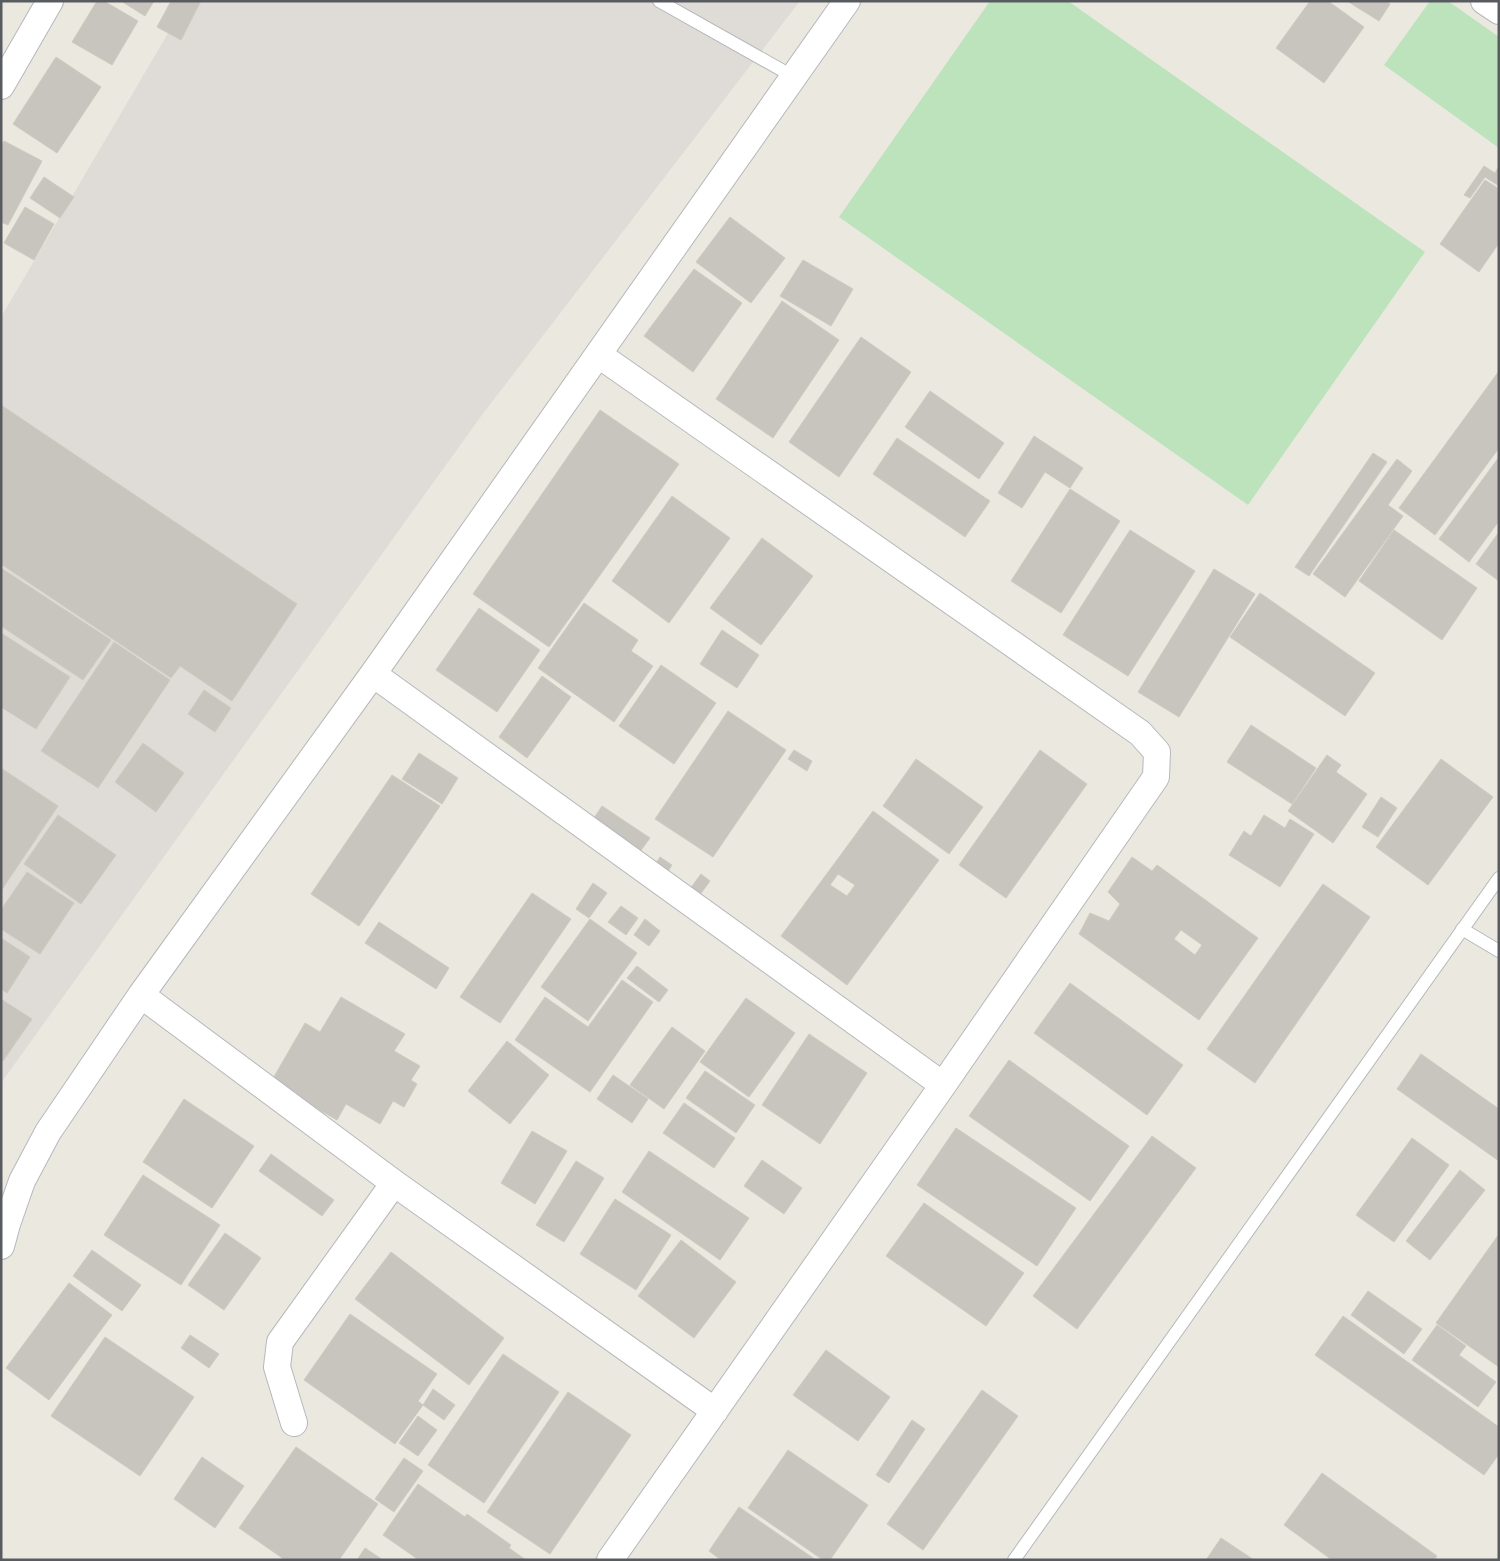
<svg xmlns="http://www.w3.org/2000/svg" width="1500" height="1561" viewBox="0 0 1500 1561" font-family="'Exo 2',sans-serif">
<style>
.industrial{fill:#dfdcd7}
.green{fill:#bce3bc}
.building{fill:#c8c5bf;stroke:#d0cabe;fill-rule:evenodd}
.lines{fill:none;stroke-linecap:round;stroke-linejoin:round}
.service-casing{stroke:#b5b8bc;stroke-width:14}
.minor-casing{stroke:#b5b8bc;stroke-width:28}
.service{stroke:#fff;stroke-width:12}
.minor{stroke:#fff;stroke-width:26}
</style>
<rect width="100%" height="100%" fill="#ebe9df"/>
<!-- industrial -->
<path class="industrial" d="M 187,1 L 800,1 L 482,415 L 1,1083 L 1,317 Z"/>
<!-- green -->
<path class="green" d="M 990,1 L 1068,1 L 1425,252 L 1248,505 L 839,217 Z
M 1430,1 L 1448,1 L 1499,37 L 1499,148 L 1384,65 Z"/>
<!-- building -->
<path class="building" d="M 97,1 L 104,1 L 138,21 L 112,65 L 72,42 Z
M 121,1 L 154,1 L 145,16 Z
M 171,1 L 201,1 L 181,40 L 157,27 Z
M 1310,1 L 1328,1 L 1364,27 L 1324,83 L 1276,48 Z
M 1347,1 L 1386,1 L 1390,4 L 1379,21 Z
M 56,57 L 101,87 L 57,153 L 13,124 Z
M 4,141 L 42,161 L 8,225 L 1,222 L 1,146 Z
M 1484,166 L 1495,173 L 1499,166 L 1499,186 L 1485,177 L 1470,198 L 1464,195 Z
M 44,177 L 74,197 L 60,218 L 30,198 Z
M 1485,180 L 1499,189 L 1499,243 L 1479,272 L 1440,244 Z
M 25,207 L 54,224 L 34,260 L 4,243 Z
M 730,217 L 785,258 L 751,303 L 696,262 Z
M 803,260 L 853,289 L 831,326 L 780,296 Z
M 694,269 L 742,303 L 693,372 L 644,336 Z
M 782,301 L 839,340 L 773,438 L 716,399 Z
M 861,337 L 911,372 L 839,477 L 789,442 Z
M 1499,371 L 1499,448 L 1435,535 L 1399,508 Z
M 930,391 L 1004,443 L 979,479 L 905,427 Z
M 1,405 L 297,604 L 232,701 L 180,666 L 171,678 L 1,564 Z
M 600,410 L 679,464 L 549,647 L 473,594 Z
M 1034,436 L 1083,468 L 1070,488 L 1045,472 L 1022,508 L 998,493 Z
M 897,438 L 990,501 L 965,537 L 873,474 Z
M 1373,453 L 1387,462 L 1309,576 L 1295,567 Z
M 1499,457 L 1499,521 L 1469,562 L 1439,539 Z
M 1397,459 L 1412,471 L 1388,505 L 1403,516 L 1345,597 L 1313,574 Z
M 1070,489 L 1120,521 L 1061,613 L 1011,581 Z
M 672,496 L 730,538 L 669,623 L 612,581 Z
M 1130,530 L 1195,571 L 1128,676 L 1063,635 Z
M 1394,530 L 1477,588 L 1442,640 L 1359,581 Z
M 1499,532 L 1499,581 L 1476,564 Z
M 762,538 L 813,576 L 761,645 L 710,608 Z
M 1,568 L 111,640 L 83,680 L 1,626 Z
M 1214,569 L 1255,594 L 1179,717 L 1138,692 Z
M 1260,593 L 1375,673 L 1345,716 L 1230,637 Z
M 584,603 L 638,640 L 631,651 L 653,666 L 614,722 L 538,668 Z
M 479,608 L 540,650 L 497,712 L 436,670 Z
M 722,630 L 759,655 L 737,688 L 700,664 Z
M 1,633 L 70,677 L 36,729 L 1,707 Z
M 114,642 L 170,680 L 98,788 L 41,751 Z
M 661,665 L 716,703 L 674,764 L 619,726 Z
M 542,676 L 571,697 L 527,758 L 499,737 Z
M 204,690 L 231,708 L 215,732 L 188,714 Z
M 728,711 L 786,750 L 713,857 L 655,819 Z
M 1251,725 L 1316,768 L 1292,804 L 1227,762 Z
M 143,743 L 184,773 L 156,812 L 115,782 Z
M 794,750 L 812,761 L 807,771 L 788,759 Z
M 1040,750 L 1087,784 L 1006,898 L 959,865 Z
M 419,753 L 458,778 L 442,804 L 402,779 Z
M 1327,755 L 1341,765 L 1336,772 L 1367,794 L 1333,843 L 1288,811 Z
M 916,759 L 983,807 L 949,854 L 883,806 Z
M 1441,759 L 1493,797 L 1428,885 L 1376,847 Z
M 1,768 L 58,806 L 1,891 Z
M 392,775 L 440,806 L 359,926 L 311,894 Z
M 1381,797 L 1397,808 L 1378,837 L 1362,827 Z
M 602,806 L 650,838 L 639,853 L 592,821 Z
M 873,811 L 939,860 L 847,985 L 781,936 ZM 838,874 L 855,885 L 847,896 L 830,885 Z
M 58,815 L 116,855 L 81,904 L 24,864 Z
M 1264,815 L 1285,828 L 1290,819 L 1314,834 L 1280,887 L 1229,855 L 1244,831 L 1251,836 Z
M 660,857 L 672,865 L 664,878 L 652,869 Z
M 1132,857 L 1152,871 L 1157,865 L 1258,938 L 1199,1020 L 1079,934 L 1090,913 L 1109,921 L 1120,904 L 1108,892 ZM 1181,930 L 1202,945 L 1195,955 L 1174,939 Z
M 27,872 L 74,903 L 40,954 L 1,929 L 1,910 Z
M 701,874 L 710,881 L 694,903 L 684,897 Z
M 593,883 L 607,893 L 589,918 L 576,909 Z
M 1323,884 L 1370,917 L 1255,1083 L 1207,1049 Z
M 532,893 L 571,919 L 500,1023 L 460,997 Z
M 621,906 L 638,918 L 626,935 L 608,922 Z
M 590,919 L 637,953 L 588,1021 L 541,987 Z
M 645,919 L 660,931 L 649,946 L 634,935 Z
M 379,922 L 449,968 L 436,989 L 365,943 Z
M 1,938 L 30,957 L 7,993 L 1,989 Z
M 637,966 L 668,990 L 659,1002 L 627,978 Z
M 622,980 L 653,1002 L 590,1092 L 515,1040 L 545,997 L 588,1027 Z
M 1070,983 L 1183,1065 L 1147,1115 L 1034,1033 Z
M 341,997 L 405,1034 L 394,1051 L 420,1066 L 411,1080 L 417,1084 L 404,1107 L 393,1101 L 380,1124 L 346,1104 L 337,1120 L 271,1082 L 305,1023 L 320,1032 Z
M 746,998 L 795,1033 L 749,1097 L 700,1062 Z
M 1,999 L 32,1019 L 3,1061 L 1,1060 Z
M 672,1027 L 705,1051 L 664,1109 L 630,1085 Z
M 809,1034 L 867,1073 L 820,1144 L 762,1105 Z
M 507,1041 L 549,1075 L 510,1124 L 468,1091 Z
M 1421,1054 L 1499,1109 L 1499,1161 L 1397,1089 Z
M 1009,1060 L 1129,1146 L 1090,1201 L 969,1116 Z
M 705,1071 L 755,1105 L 736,1133 L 686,1098 Z
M 613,1075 L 648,1099 L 632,1123 L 597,1099 Z
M 184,1099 L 254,1146 L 212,1208 L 143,1162 Z
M 684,1103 L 735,1138 L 714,1168 L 663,1133 Z
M 956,1128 L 1076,1208 L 1037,1266 L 917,1185 Z
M 532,1131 L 567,1151 L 535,1204 L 501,1183 Z
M 1152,1136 L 1196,1168 L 1077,1329 L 1033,1296 Z
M 1412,1138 L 1449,1165 L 1394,1242 L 1356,1215 Z
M 649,1151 L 749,1218 L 720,1260 L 622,1192 Z
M 271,1154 L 334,1200 L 322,1216 L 259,1171 Z
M 762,1160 L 802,1188 L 784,1214 L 744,1186 Z
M 576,1161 L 604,1178 L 564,1242 L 536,1225 Z
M 1460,1170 L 1485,1190 L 1430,1260 L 1406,1241 Z
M 143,1175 L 220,1225 L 181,1285 L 104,1235 Z
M 615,1199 L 671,1235 L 636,1290 L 580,1254 Z
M 924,1203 L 1024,1273 L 986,1326 L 886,1256 Z
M 225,1233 L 261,1258 L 224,1310 L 188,1285 Z
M 1499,1234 L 1499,1367 L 1436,1323 Z
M 681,1240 L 736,1282 L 694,1338 L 638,1296 Z
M 92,1250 L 141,1285 L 122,1311 L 73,1276 Z
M 391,1252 L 504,1338 L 469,1385 L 355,1299 Z
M 69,1283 L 112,1315 L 49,1400 L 6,1368 Z
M 1368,1291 L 1422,1329 L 1404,1354 L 1351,1315 Z
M 350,1314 L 437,1374 L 418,1401 L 423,1405 L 395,1444 L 304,1380 Z
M 1343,1316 L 1499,1427 L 1499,1454 L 1484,1475 L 1315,1355 Z
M 1437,1325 L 1466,1346 L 1459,1355 L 1496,1382 L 1478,1407 L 1412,1360 Z
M 190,1335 L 219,1354 L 209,1368 L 181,1348 Z
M 105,1337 L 194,1397 L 140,1476 L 51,1416 Z
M 826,1350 L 890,1397 L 858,1441 L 793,1395 Z
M 503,1354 L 559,1392 L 484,1503 L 428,1465 Z
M 433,1389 L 455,1405 L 444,1420 L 423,1405 Z
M 982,1390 L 1018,1416 L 923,1550 L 887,1524 Z
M 568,1392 L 631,1435 L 550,1554 L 487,1512 Z
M 418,1416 L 437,1430 L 418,1456 L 399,1443 Z
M 912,1420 L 925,1429 L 889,1483 L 876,1475 Z
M 296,1447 L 378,1504 L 339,1560 L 285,1560 L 239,1528 Z
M 788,1450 L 868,1505 L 830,1560 L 823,1560 L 748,1508 Z
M 202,1457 L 244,1486 L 215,1528 L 174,1499 Z
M 404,1458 L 423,1471 L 394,1512 L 375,1499 Z
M 1322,1473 L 1437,1556 L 1434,1560 L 1332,1560 L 1284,1525 Z
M 418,1484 L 465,1517 L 467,1514 L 511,1545 L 509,1548 L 526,1560 L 419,1560 L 383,1535 Z
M 739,1507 L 816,1560 L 721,1560 L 709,1551 Z
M 1221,1538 L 1254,1560 L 1206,1560 Z
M 365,1548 L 383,1560 L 357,1560 Z"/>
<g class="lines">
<!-- service casing -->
<g class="service-casing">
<path id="service" d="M 659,1 L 794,77
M 1462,929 L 1499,951
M 1014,1560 L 1499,878"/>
</g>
<!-- minor casing -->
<g class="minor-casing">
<path id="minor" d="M 1484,1 L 1499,11
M 1,86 L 50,1
M 599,355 L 1140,733 L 1157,752 L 1156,777 L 943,1085 L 610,1560
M 373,674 L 943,1085
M 141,995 L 394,1183 L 715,1411
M 1,1246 L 7,1224 L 22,1181 L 48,1132 L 141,995 L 373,674 L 847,1
M 294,1423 L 277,1367 L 280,1342 L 394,1183"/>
</g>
<!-- service -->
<use href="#service" class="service"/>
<!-- minor -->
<use href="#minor" class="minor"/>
</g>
<!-- border -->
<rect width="1500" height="1561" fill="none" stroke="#585c60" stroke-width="5"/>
</svg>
